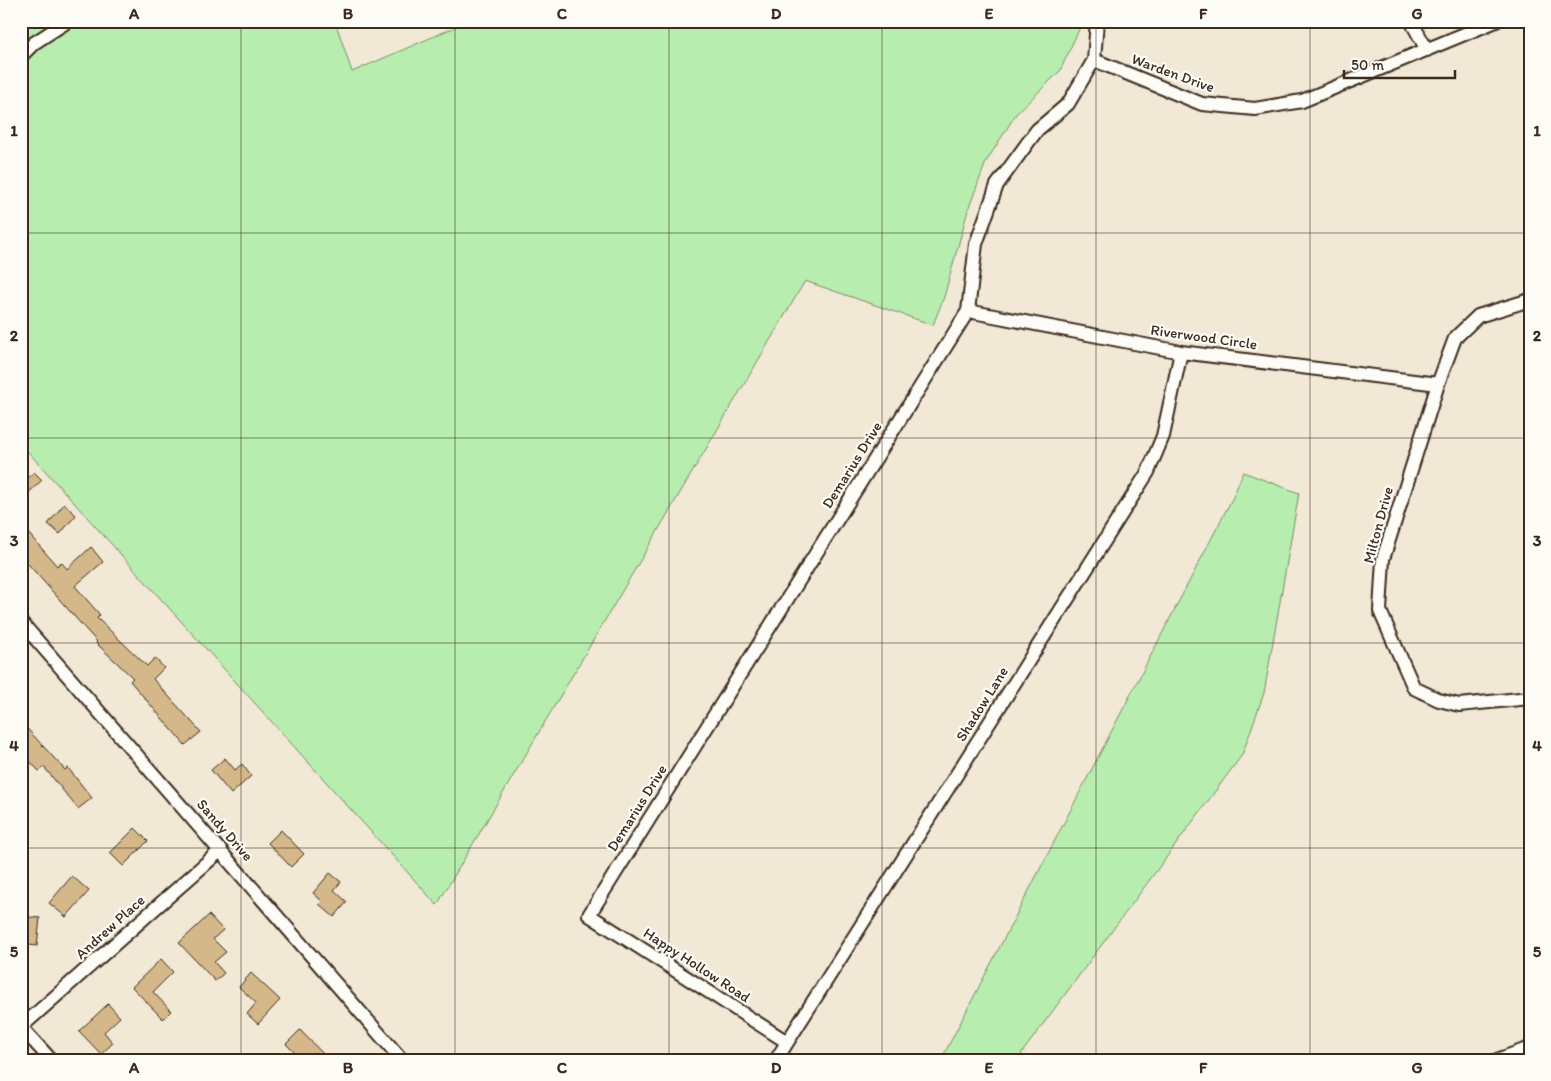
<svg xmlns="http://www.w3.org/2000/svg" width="1551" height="1081" viewBox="0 0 1551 1081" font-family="Itim,sans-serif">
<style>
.green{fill:#b7edaf;stroke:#798c66}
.building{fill:#d5b889;stroke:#3b2a1e}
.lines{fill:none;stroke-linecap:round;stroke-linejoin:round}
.street-casing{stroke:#3b2a1e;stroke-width:16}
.street{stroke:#fdfcf7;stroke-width:12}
.grid{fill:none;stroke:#3b2a1e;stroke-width:1;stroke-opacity:0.55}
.labels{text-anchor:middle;stroke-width:4.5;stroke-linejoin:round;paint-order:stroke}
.street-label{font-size:15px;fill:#3b2a1e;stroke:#fdfcf7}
.neatline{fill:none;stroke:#3b2a1e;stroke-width:2}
.grid-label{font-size:16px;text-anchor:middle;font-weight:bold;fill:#3b2a1e}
</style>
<rect width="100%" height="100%" fill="#f1e8d6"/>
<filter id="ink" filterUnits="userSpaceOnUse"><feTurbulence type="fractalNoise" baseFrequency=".02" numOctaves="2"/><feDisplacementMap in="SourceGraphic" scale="10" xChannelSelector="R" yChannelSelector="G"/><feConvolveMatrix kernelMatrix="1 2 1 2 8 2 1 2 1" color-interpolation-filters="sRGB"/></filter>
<g filter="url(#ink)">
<!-- green -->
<path class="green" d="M 21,21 L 335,21 L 352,72 L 469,21 L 1079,21 L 1080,27 L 1060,71 L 1016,114 L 986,162 L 968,210 L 944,297 L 933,325 L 805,281 L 437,905 L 21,444 Z
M 1243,472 L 1299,493 L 1264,693 L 1242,755 L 1021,1054 L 1025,1060 L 941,1060 L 1234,495 Z"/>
<!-- building -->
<path class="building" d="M 34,472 L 42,480 L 21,500 L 21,484 Z
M 64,504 L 76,515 L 60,534 L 48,524 Z
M 21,525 L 57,566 L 61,562 L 67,569 L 91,547 L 103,562 L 75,586 L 100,615 L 97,618 L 147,666 L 155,658 L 164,668 L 153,679 L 201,732 L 185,745 L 130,681 L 133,678 L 96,643 L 97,642 L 21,556 Z
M 21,722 L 65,770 L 68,768 L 92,798 L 78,809 L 44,767 L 39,771 L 21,752 Z
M 225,758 L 235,770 L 242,764 L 251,776 L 231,794 L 211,770 Z
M 135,828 L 148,841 L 123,866 L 110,853 Z
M 281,830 L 304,854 L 291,867 L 268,843 Z
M 330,873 L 341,882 L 334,890 L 347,902 L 334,917 L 319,904 L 322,901 L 313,893 Z
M 72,876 L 89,891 L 66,917 L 49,903 Z
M 209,915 L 223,930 L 213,939 L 226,952 L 214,962 L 224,973 L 215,981 L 179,943 Z
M 29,917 L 40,918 L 37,946 L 21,944 L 21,921 L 28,922 Z
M 161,959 L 173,972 L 153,992 L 171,1011 L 163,1019 L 132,987 Z
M 251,973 L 280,1000 L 258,1024 L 247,1014 L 256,1003 L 239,987 Z
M 108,1004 L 120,1017 L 104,1032 L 113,1043 L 101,1054 L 79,1031 Z
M 300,1030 L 329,1060 L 290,1060 L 296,1054 L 286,1044 Z"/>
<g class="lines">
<!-- street casing -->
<g class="street-casing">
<path id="street" d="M 1411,21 L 1427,50
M 21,56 L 34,43 L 68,21
M 1094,60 L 1202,104 L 1255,109 L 1302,101 L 1496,21
M 1530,300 L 1478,316 L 1455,338 L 1438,384 L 1383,559 L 1380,611 L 1414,688 L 1439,700 L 1459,705 L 1530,698
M 968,311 L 1181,352 L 1438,384
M 21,622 L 402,1060
M 21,1027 L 221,850
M 21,1027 L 51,1060
M 787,1042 L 589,915 L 968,311 L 976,244 L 997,185 L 1037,130 L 1068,104 L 1094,60 L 1097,21
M 776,1060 L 1148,472 L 1163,436 L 1181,352
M 1497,1060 L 1530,1048"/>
</g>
<!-- street -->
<use href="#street" class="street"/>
</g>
</g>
<!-- grid -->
<path class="grid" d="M 241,21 L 241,1060M 455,21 L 455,1060M 669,21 L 669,1060M 882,21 L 882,1060M 1096,21 L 1096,1060M 1310,21 L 1310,1060M 21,233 L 1530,233M 21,438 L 1530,438M 21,643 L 1530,643M 21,848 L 1530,848"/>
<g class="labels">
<!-- street labels -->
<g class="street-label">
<text transform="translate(1173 73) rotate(20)" y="5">Warden Drive</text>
<text transform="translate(1204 337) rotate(8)" y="5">Riverwood Circle</text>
<text transform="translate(852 465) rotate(-58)" y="5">Demarius Drive</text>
<text transform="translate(1378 525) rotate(-75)" y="5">Milton Drive</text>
<text transform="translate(982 704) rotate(-58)" y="5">Shadow Lane</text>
<text transform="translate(637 808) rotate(-58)" y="5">Demarius Drive</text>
<text transform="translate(225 830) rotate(49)" y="5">Sandy Drive</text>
<text transform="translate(110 927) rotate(-42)" y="5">Andrew Place</text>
<text transform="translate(697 965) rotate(33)" y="5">Happy Hollow Road</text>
</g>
</g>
<!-- margin -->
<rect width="1551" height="1081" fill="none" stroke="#fdfcf7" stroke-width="55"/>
<!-- scale -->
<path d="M1344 70v8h111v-8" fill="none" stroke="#3b2a1e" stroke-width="2.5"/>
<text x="1351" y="70" font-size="15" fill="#3b2a1e" stroke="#fdfcf7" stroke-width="4" paint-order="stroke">50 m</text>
<rect x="28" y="28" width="1496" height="1026" class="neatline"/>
<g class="grid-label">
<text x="134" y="19">A</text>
<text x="348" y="19">B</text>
<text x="562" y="19">C</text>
<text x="776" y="19">D</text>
<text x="989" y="19">E</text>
<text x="1203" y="19">F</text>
<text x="1417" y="19">G</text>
<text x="14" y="136">1</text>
<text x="1537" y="136">1</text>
<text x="14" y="341">2</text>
<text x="1537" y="341">2</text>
<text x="14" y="546">3</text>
<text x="1537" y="546">3</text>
<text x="14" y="751">4</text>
<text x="1537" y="751">4</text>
<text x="14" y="957">5</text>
<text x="1537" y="957">5</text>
<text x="134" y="1073">A</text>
<text x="348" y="1073">B</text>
<text x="562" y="1073">C</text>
<text x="776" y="1073">D</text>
<text x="989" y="1073">E</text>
<text x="1203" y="1073">F</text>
<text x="1417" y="1073">G</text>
</g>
</svg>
